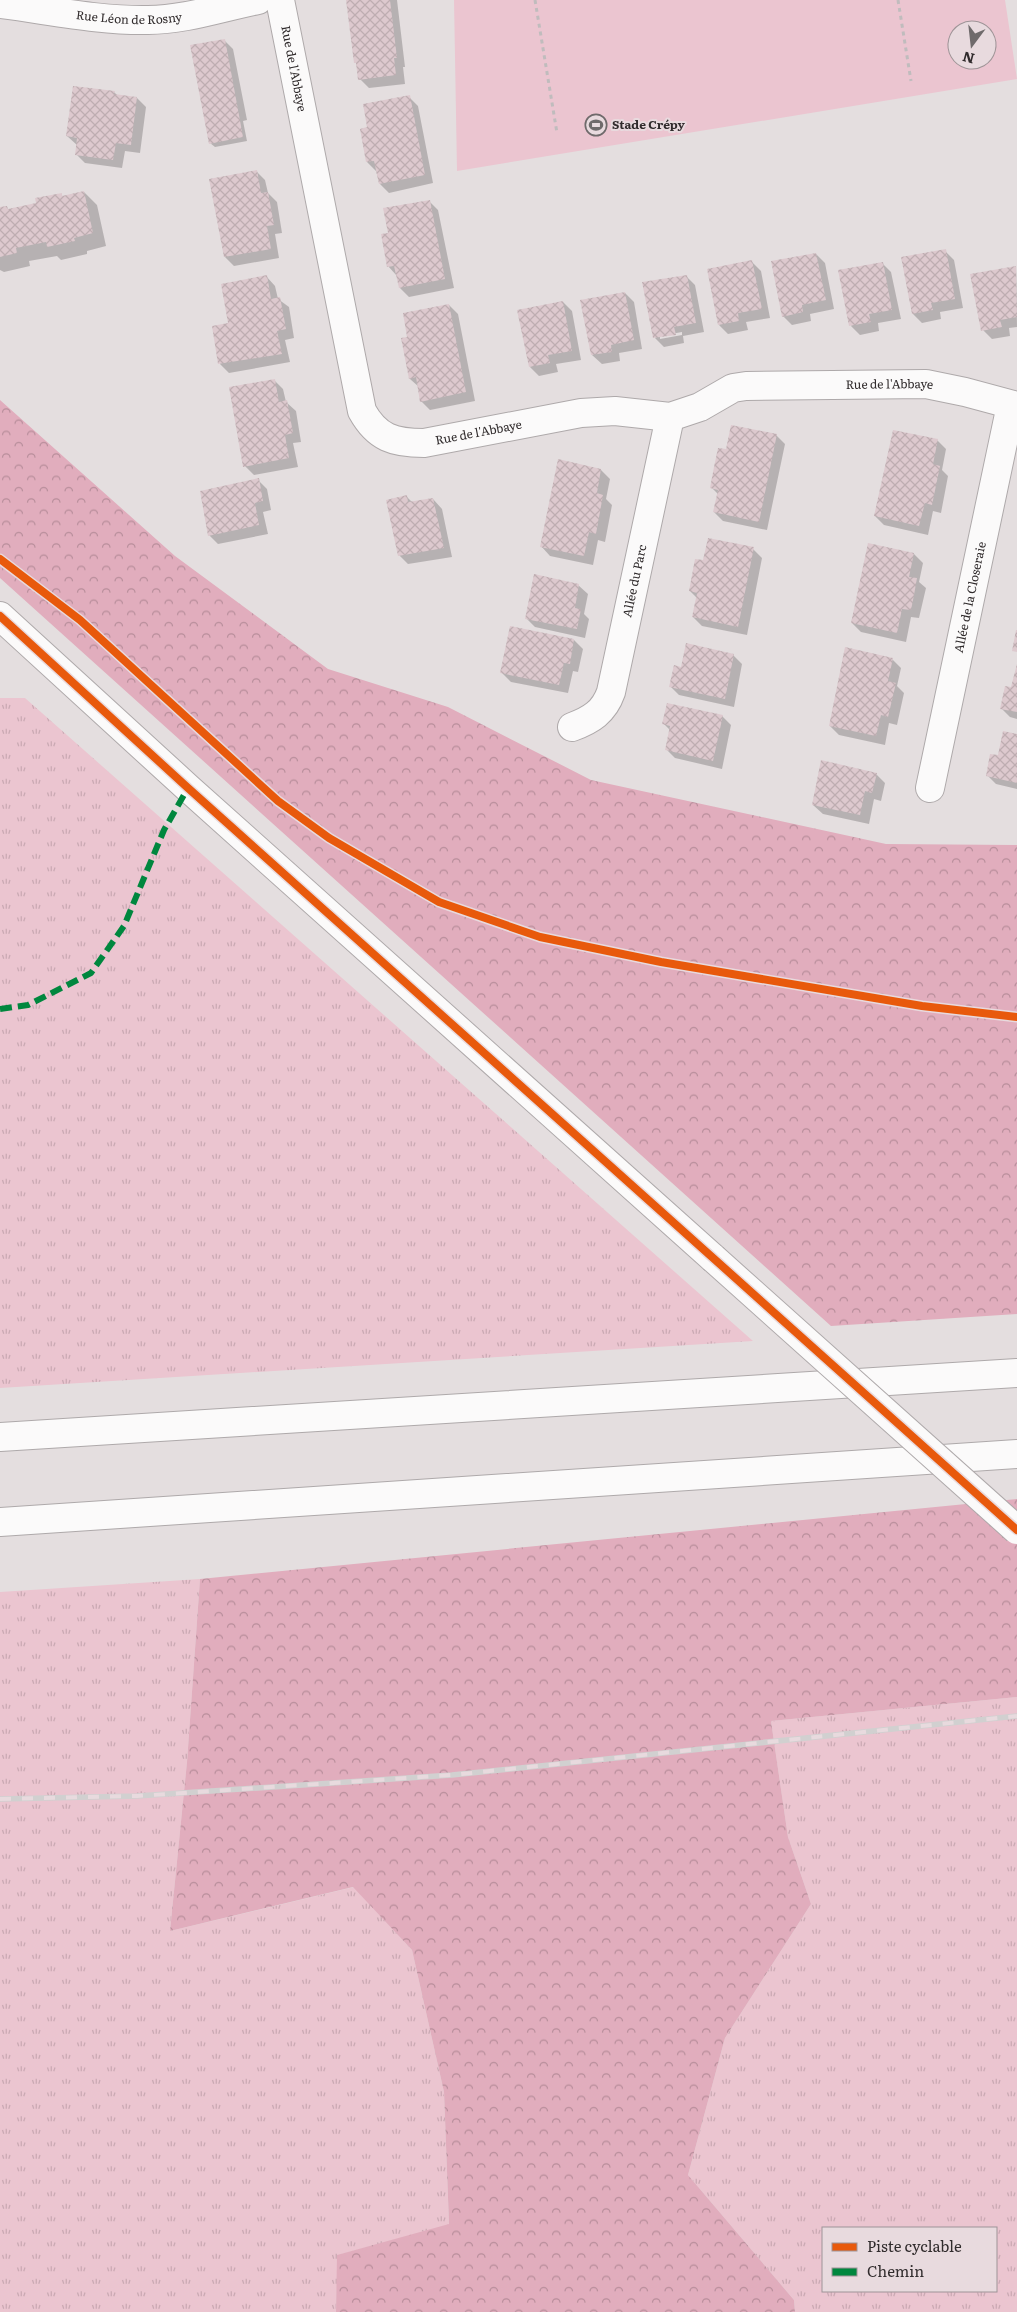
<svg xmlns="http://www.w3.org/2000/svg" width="1017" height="2312" viewBox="0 0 1017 2312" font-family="Literata,serif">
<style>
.grass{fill:url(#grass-tufts);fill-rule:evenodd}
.forest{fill:url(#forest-crowns)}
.garden{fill:#ebc5d0;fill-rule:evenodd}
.shadow{fill:#0003;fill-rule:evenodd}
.building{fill:url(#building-cross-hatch)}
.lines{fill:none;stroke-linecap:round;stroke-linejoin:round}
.street-casing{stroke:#aea9aa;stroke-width:30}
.secondary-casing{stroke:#aea9aa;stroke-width:30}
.highway-casing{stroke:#aea9aa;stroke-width:30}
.path{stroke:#c0bcbd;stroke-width:3;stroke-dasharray:4 4;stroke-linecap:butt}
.street{stroke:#fbfafa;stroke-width:28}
.secondary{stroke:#fbfafa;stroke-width:28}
.highway{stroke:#fbfafa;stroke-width:28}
.rail-casing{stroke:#d1d0d0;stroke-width:5.5}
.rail{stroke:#e8dade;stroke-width:4;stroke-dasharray:11;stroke-linecap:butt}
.secondary-bridge-casing{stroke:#aea9aa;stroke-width:30;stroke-linecap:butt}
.secondary-bridge{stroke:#fbfafa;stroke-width:28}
.quiet{stroke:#00873e;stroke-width:6;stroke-dasharray:12 6;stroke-linecap:butt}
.cycleway-casing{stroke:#e8dade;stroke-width:11}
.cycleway{stroke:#e8590c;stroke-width:8}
.labels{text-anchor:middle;stroke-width:4;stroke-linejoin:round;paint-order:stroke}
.street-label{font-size:12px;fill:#302b2c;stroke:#e8dade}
.poi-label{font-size:12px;font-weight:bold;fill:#302b2c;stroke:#e8dade;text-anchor:start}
</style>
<defs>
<pattern id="grass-tufts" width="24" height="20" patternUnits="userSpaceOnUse" patternTransform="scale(1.25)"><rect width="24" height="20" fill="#ebc5d0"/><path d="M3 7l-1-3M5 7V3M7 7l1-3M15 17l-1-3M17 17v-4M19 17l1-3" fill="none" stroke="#caa9b3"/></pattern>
<pattern id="forest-crowns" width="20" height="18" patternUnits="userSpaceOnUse" patternTransform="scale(1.25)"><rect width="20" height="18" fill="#e1adbd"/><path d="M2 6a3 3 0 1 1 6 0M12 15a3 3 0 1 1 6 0" fill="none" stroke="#b78d9a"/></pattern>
<pattern id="building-cross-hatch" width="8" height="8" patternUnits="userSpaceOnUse" patternTransform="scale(1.25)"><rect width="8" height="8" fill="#ddc9ce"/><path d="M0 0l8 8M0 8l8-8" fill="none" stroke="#beadb1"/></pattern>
</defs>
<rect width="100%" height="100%" fill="#e4dedf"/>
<!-- grass -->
<path class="grass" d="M 0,698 L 25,698 L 753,1341 L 0,1388 Z
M 200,1579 L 187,1762 L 170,1931 L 354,1887 L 412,1950 L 444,2092 L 449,2225 L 338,2255 L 336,2312 L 0,2312 L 0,1592 Z
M 1017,1697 L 1017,2312 L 795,2312 L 794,2300 L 688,2175 L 725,2038 L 811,1904 L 788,1837 L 771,1721 ZM 823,2228 L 996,2228 L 996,2291 L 823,2291 Z"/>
<!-- forest -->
<path class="forest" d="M 0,400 L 175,556 L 328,669 L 448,707 L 591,780 L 886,844 L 1017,845 L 1017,1314 L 831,1326 L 0,578 Z
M 1017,1499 L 1017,1697 L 771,1721 L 788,1837 L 811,1904 L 725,2038 L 688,2175 L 794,2300 L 795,2312 L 336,2312 L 337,2255 L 449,2224 L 444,2092 L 412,1950 L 353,1887 L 170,1931 L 187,1762 L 200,1579 Z"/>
<!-- garden -->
<path class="garden" d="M 454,0 L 1005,0 L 1017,79 L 457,171 ZM 957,30 L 987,30 L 987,60 L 957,60 Z"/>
<!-- shadow -->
<path class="shadow" d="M 348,0 L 397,0 L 405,67 L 403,67 L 405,84 L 369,88 L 360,79 L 358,65 L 355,62 Z
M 224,40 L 233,49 L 247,120 L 243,121 L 247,141 L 215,147 L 210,143 Z
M 114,92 L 117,95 L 137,98 L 146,107 L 140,153 L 125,151 L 122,168 L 85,163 L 76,154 L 77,145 L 67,136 Z
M 409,97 L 418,106 L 433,183 L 389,193 L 380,184 L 376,171 L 367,162 L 361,130 L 369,128 Z
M 256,171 L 265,180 L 268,193 L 277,202 L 282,233 L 275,234 L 279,258 L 234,266 L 225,257 L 210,180 Z
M 84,192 L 97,205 L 106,246 L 87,251 L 87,254 L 61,260 L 57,256 L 29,261 L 30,266 L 4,272 L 0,270 L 0,209 L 9,210 L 37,204 L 61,195 L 64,197 Z
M 429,201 L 438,210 L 454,288 L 409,297 L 400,288 L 397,276 L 388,266 L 389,234 Z
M 945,251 L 954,260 L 963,308 L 940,312 L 941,319 L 922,323 L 913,314 Z
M 816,254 L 825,263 L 834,309 L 810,314 L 811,321 L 792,325 L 783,316 Z
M 752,262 L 761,271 L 770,318 L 746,322 L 748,330 L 728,334 L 719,325 Z
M 882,263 L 891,272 L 901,319 L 878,323 L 879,331 L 860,335 L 851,326 Z
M 1016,267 L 1017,327 L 1009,328 L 1010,336 L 992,339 L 983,330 Z
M 266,276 L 275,286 L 278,299 L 289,307 L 294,338 L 285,340 L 290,362 L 229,373 L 220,364 L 230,324 Z
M 686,276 L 695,285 L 704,332 L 683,336 L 684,343 L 664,347 L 655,338 ZM 682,332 L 682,335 L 660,339 L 660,336 Z
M 625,293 L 634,302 L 642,349 L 619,353 L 620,361 L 602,364 L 592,355 Z
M 563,302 L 572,311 L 581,360 L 556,364 L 558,372 L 539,376 L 530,367 Z
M 449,305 L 458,314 L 475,401 L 430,410 L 421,401 L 419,387 L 410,379 L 409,338 Z
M 274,380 L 283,389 L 286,402 L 296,411 L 301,442 L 293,443 L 298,467 L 254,475 L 245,466 Z
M 776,435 L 785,444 L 767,530 L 723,521 L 714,512 L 718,494 L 712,488 L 727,451 Z
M 937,440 L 946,449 L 942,470 L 948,476 L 941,513 L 933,511 L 928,535 L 884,525 L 875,516 Z
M 601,470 L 610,479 L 606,499 L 612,505 L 605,542 L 598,540 L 593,565 L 550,556 L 541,546 Z
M 258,480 L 267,489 L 271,510 L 263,512 L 268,534 L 218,544 L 209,535 Z
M 407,497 L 413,503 L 433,499 L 442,509 L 452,557 L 408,564 L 399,555 Z
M 753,549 L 762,558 L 747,635 L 702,626 L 693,617 L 697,598 L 690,591 L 704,562 Z
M 914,554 L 923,563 L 919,582 L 926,588 L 919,618 L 911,617 L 906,642 L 861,632 L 852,623 Z
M 578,585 L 588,594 L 584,614 L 589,619 L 585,638 L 535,627 L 526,618 Z
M 574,640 L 583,649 L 578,672 L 573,671 L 568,693 L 511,682 L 502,673 Z
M 733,655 L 742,664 L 734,707 L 679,695 L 670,686 Z
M 892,659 L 901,668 L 897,686 L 904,693 L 897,725 L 889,723 L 885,745 L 839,735 L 830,726 Z
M 1017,666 L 1017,719 L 1010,717 L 1001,708 L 1012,689 Z
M 722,716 L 731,725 L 722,769 L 675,758 L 666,749 L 671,731 L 664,724 Z
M 1017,735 L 1017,789 L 996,784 L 987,775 L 999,756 Z
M 876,774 L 885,783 L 881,801 L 874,799 L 869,824 L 823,814 L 813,805 Z"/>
<!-- building -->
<path class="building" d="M 346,0 L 390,0 L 397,58 L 394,58 L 396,75 L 358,80 L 356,63 L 354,63 Z
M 225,39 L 243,137 L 209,144 L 190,45 Z
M 73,86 L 115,91 L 114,94 L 137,97 L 131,145 L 116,143 L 113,160 L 75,155 L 77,138 L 66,136 Z
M 410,95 L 425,175 L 379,184 L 374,161 L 366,162 L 360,129 L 367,127 L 363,104 Z
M 257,170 L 261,193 L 268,192 L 274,225 L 267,226 L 271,249 L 224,257 L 209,179 Z
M 84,191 L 93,233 L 74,238 L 75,241 L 47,247 L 46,242 L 16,248 L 17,253 L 0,257 L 0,207 L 7,206 L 8,209 L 36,203 L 35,198 L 62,193 L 62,196 Z
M 430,200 L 445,279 L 399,288 L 394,266 L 387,267 L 381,234 L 388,233 L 383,208 Z
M 946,249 L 955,299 L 931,303 L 933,310 L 912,314 L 901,257 Z
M 816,253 L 826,300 L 802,305 L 803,312 L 782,317 L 771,261 Z
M 752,260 L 762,309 L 738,313 L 739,321 L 718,325 L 707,269 Z
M 883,262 L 892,310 L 869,314 L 871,322 L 849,326 L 838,270 Z
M 1016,266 L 1017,317 L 1000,320 L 1002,327 L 981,331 L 970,274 Z
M 267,275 L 271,299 L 280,297 L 286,329 L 277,331 L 282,354 L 218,364 L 212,326 L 228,323 L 221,284 Z
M 687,275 L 696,323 L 674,327 L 676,335 L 653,338 L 642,282 Z
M 625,292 L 634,340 L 611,345 L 612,352 L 591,355 L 580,300 Z
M 563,301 L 572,351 L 548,355 L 550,363 L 529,367 L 517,310 Z
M 449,304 L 466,392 L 420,402 L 416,377 L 409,379 L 401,338 L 407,337 L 403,313 Z
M 275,379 L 279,402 L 287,400 L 293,433 L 285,435 L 289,458 L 243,467 L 229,387 Z
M 731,425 L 777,434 L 759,522 L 713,512 L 718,490 L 710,488 L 714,467 L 718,448 L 726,449 Z
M 893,430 L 938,439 L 933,464 L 940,466 L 932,505 L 925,503 L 919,526 L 874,516 Z
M 558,459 L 601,469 L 597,493 L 603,495 L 596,534 L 589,532 L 584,556 L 540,547 Z
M 259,478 L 263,501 L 255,503 L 259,525 L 208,536 L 200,491 Z
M 407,495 L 408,502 L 433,498 L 444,548 L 398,556 L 386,500 Z
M 708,538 L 754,547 L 738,627 L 692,617 L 697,593 L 689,591 L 695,559 L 703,560 Z
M 868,543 L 914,553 L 909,577 L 917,578 L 914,595 L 911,610 L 902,609 L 897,633 L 851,623 Z
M 534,574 L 579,584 L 575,608 L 581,609 L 577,629 L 525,619 Z
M 510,626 L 574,639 L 570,664 L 564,663 L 559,685 L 500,673 Z
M 1016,630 L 1017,630 L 1017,652 L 1012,651 Z
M 686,643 L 734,654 L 725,699 L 669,687 L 674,665 L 681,667 Z
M 845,647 L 893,658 L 888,681 L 896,683 L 888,717 L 881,715 L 876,736 L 829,726 Z
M 1017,664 L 1017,712 L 1000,709 L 1005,686 L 1011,687 Z
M 667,703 L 723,715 L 713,761 L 665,750 L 670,726 L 662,724 Z
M 1003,731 L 1017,734 L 1017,783 L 986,776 L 990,754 L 998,755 Z
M 821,760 L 877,773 L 872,793 L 865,791 L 860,815 L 812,805 Z"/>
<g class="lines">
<!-- street casing -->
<g class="street-casing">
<g id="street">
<path id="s1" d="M 280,0 L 362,411 C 377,438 394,443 424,443 L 581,413 L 615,411 L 670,417 L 700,407 L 733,388 L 746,386 L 926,384 L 965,392 L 1017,406"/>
<path id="s2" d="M 0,4 C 49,10 99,21 148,20 C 185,20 222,7 258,0"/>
<path id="s3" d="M 572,727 C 591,720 604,712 611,692 L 670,417"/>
<path id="s4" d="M 930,788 L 1011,405"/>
</g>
</g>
<!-- secondary casing -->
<g class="secondary-casing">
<path id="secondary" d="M 0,616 L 188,788 L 713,1258"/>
</g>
<!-- highway casing -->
<g class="highway-casing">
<path id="highway" d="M 0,1437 L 1017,1373
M 0,1522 L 1017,1454"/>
</g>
<!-- path -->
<path class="path" d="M 535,0 L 557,133
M 898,0 L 911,81"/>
<!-- street -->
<use href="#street" class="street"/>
<!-- secondary -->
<use href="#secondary" class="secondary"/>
<!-- highway -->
<use href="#highway" class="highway"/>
<!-- rail casing -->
<g class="rail-casing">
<path id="rail" d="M 0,1799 L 137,1796 L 452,1775 L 1017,1716"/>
</g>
<!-- rail -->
<use href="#rail" class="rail"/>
<!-- secondary-bridge casing -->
<g class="secondary-bridge-casing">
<path id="secondary-bridge" d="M 713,1258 L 1017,1530"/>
</g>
<!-- secondary-bridge -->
<use href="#secondary-bridge" class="secondary-bridge"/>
<!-- quiet -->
<path class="quiet" d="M 0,1009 L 28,1005 L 91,973 L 124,926 L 164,830 L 188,788"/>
<!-- cycleway casing -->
<g class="cycleway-casing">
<path id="cycleway" d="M 0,559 L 80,620 L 278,801 L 329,838 L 439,902 L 540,937 L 661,962 L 922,1006 L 1017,1017
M 0,616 L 188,788 L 1017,1530"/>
</g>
<!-- cycleway -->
<use href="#cycleway" class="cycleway"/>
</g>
<!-- icons -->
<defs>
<g id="stadium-ring" transform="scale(1.125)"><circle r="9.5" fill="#e8dade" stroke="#6f6a6b" stroke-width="1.5"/><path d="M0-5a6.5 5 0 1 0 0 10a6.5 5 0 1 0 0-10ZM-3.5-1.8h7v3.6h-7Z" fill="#6f6a6b"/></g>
</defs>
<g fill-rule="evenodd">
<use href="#stadium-ring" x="596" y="125"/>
</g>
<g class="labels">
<!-- street labels -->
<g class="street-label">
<text dy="4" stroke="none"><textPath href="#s2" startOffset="130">Rue Léon de Rosny</textPath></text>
<text dy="4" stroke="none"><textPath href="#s1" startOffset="70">Rue de l'Abbaye</textPath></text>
<text dy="4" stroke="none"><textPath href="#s1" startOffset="969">Rue de l'Abbaye</textPath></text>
<text dy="4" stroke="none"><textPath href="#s1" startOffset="549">Rue de l'Abbaye</textPath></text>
<text dy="4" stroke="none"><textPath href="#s3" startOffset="168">Allée du Parc</textPath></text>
<text dy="4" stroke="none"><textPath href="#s4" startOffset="195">Allée de la Closeraie</textPath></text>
</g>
<!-- poi labels -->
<g class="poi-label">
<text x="612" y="129">Stade Crépy</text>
</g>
</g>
<!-- legend -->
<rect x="822" y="2227" width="175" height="65" fill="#e8dade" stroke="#9e9497"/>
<rect x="832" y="2243" width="25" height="8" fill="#e8590c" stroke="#9e9497"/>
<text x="867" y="2252" font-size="15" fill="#302b2c">Piste cyclable</text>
<rect x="832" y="2268" width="25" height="8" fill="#00873e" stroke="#9e9497"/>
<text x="867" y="2277" font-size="15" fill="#302b2c">Chemin</text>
<!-- north arrow -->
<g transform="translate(972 45) rotate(195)"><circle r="24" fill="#e8dade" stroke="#9e9497"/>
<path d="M0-4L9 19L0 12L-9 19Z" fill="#6f6a6b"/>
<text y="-8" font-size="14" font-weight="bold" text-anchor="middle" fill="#302b2c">N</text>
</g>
</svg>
